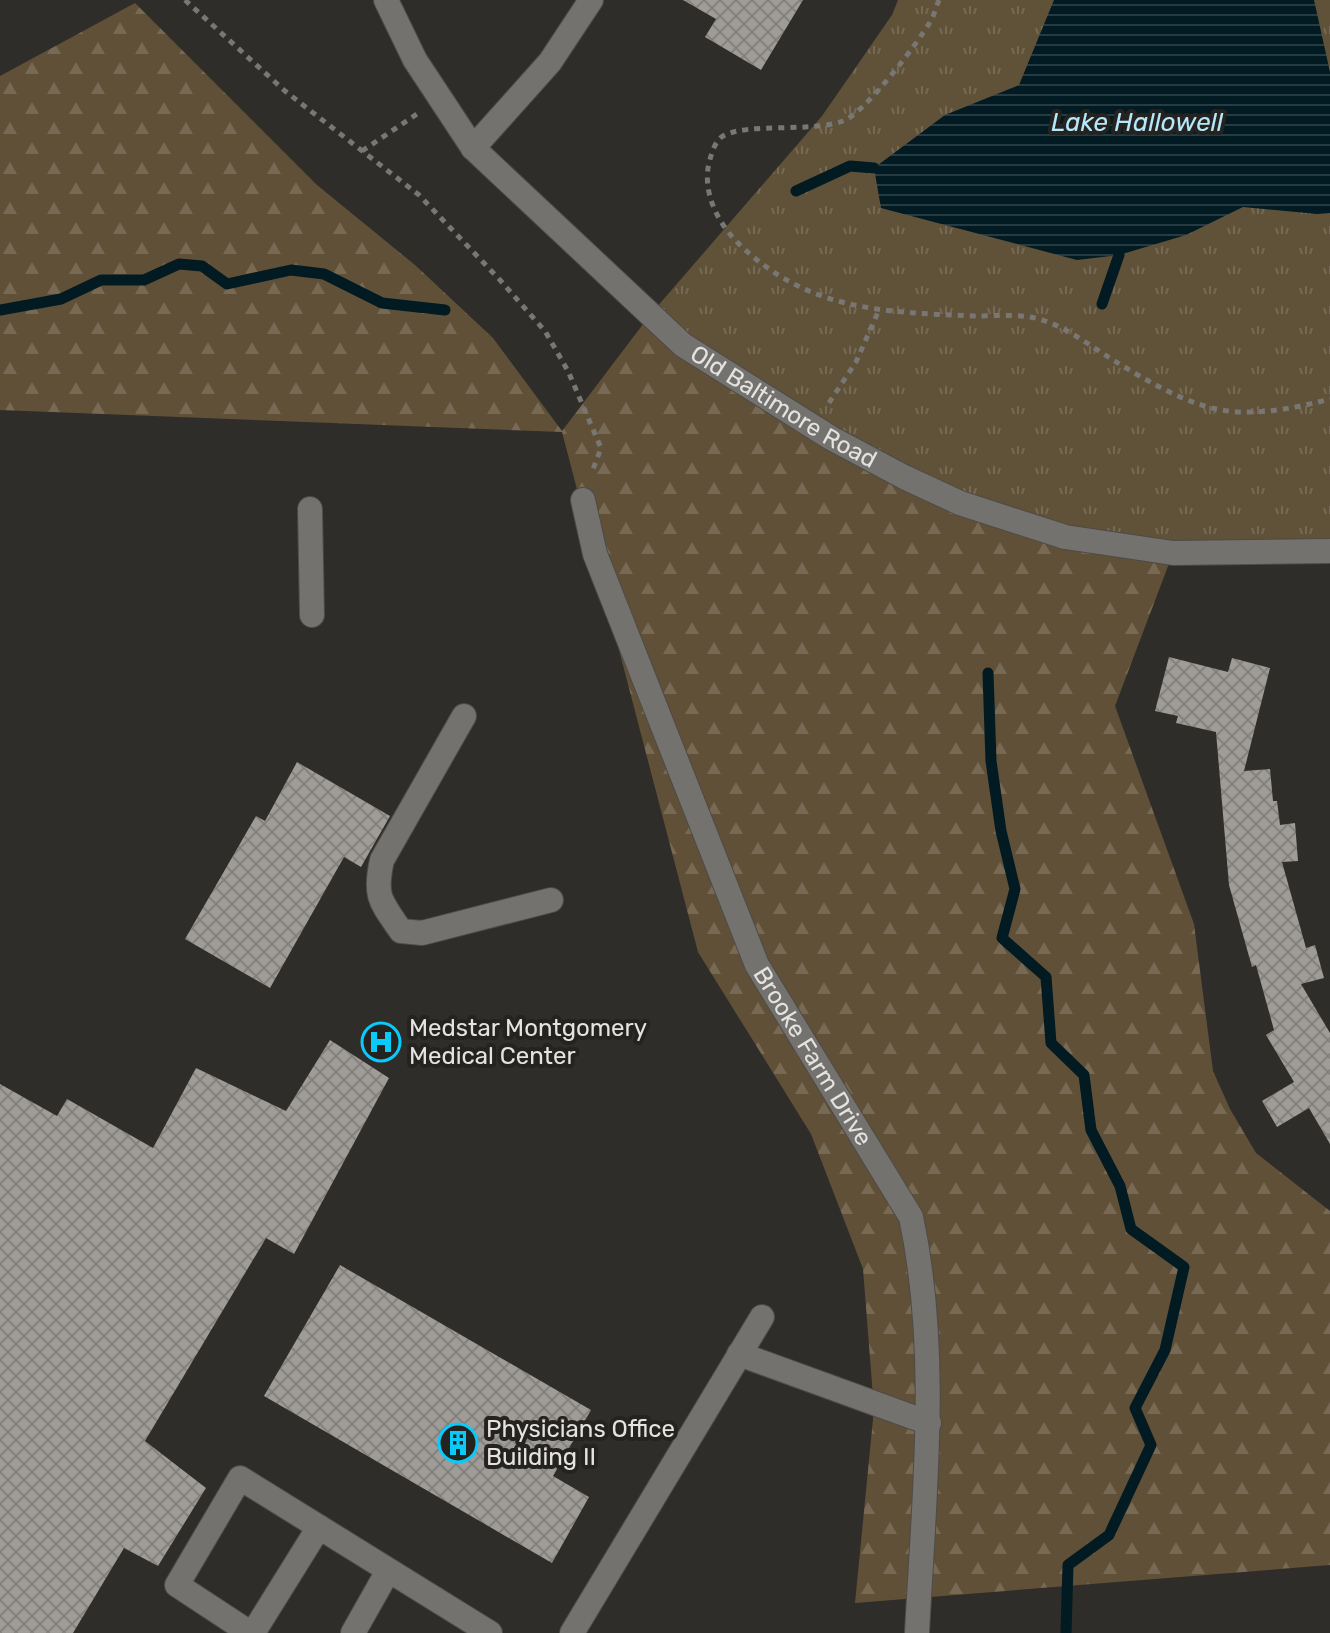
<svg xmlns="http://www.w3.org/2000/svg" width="1330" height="1633" viewBox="0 0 1330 1633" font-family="Rubik,sans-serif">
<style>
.forest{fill:url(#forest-firs)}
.park{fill:url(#park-tufts)}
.water{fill:url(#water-rules)}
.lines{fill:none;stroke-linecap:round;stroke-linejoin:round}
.stream{stroke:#021a22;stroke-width:11}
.building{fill:url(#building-cross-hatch)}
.minor-casing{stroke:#4d4b48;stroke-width:26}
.path{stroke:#797773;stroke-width:5;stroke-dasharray:6 6;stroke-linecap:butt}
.minor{stroke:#74726e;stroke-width:24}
.labels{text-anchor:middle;stroke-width:8;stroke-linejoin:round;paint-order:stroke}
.street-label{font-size:24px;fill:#e5e3e1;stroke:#252320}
.poi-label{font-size:24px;fill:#e5e3e1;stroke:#252320;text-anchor:start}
.water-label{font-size:26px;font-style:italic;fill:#b5e8fb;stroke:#252320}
</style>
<defs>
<pattern id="forest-firs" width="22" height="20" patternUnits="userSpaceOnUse" patternTransform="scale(2)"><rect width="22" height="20" fill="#605037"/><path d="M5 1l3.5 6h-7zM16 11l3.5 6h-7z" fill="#776954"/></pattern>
<pattern id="park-tufts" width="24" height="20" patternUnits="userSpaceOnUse" patternTransform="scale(2)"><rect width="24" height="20" fill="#605139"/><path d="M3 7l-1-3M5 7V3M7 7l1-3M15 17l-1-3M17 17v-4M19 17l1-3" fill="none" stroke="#776a55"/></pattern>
<pattern id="water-rules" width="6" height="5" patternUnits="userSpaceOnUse" patternTransform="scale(2)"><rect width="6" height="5" fill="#021a22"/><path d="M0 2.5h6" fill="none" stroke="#273b42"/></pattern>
<pattern id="building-cross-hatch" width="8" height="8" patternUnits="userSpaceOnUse" patternTransform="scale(2)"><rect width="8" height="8" fill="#9f9c98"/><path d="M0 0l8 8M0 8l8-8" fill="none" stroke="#84827f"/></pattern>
</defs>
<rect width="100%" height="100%" fill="#2f2d29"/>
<!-- forest -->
<path class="forest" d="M 135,3 L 317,185 L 415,265 L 493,338 L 562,431 L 650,315 L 1173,553 L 1115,706 L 1194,924 L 1213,1071 L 1230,1109 L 1256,1153 L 1330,1211 L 1330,1565 L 855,1603 L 874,1409 L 863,1269 L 811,1134 L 698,952 L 562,432 L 0,410 L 0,76 Z"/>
<!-- park -->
<path class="park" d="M 898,0 L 1330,0 L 1330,551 L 1173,553 L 960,503 L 650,315 L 822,116 L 892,15 Z"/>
<!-- water -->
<path class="water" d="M 1054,0 L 1314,0 L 1330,72 L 1330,213 L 1317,214 L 1243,207 L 1186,235 L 1119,255 L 1077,260 L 881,208 L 874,168 L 945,115 L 1019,85 Z"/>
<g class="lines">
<!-- stream -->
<path class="stream" d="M 796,191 L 850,166 L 874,168
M 1102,304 L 1119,255
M 0,310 L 61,299 L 101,280 L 144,280 L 179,264 L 202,266 L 227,284 L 291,270 L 324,274 L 382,303 L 445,310
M 988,673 L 991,761 L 1001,831 L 1015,889 L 1002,938 L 1046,977 L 1051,1043 L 1084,1075 L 1091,1130 L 1120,1186 L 1131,1229 L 1184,1267 L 1165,1350 L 1135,1408 L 1151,1445 L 1109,1535 L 1068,1565 L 1066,1633"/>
</g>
<!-- building -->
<path class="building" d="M 683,0 L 803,0 L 761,70 L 705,37 L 716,19 Z
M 1169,657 L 1228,672 L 1232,658 L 1270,668 L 1244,771 L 1270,769 L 1273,801 L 1277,801 L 1280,825 L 1295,823 L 1298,861 L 1282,862 L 1306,948 L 1315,945 L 1324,978 L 1301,984 L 1330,1033 L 1330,1144 L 1309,1108 L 1277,1127 L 1262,1101 L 1294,1082 L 1266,1035 L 1274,1030 L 1256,965 L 1252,967 L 1229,885 L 1216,732 L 1176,723 L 1178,716 L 1155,711 Z
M 297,762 L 390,816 L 361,867 L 344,857 L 270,988 L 185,939 L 256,816 L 265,821 Z
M 330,1040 L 389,1078 L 294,1254 L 266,1238 L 145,1441 L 206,1488 L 158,1566 L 124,1548 L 73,1633 L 0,1633 L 0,1084 L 57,1116 L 67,1099 L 153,1148 L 196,1068 L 286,1111 Z
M 340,1265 L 591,1410 L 553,1476 L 589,1497 L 552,1563 L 264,1396 Z"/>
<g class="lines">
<!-- minor casing -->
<g class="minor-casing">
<g id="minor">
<path id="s1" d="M 386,0 L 415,60 L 473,148 L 683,345 L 831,438 L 904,477 L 960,503 L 1065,537 L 1173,553 L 1330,551"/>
<path d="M 473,148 L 550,62 L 591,0"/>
<path id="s2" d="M 583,500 L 595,554 L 757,965 L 911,1217 C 940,1353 924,1495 917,1633"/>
<path d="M 310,509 L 312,615"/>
<path d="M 464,716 L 382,860 C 374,896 380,901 401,931 L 422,933 L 551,900"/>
<path d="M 739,1354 L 929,1423"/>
<path d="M 250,1633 L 177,1585 L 240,1478 L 490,1633"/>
<path d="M 253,1633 L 319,1527"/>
<path d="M 353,1633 L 388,1571"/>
<path d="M 572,1633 L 762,1317"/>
</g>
</g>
<!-- path -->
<path class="path" d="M 185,0 L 285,91 L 419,195 L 500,280 L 545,331 L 568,371 L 601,448 L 592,472
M 939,0 C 936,7 934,16 930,22 C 918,43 864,114 843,121 C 811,133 748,122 723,136 C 714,141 710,158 708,168 C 704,196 719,224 738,243 C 807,311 883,312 973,316 C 995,316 1025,313 1045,321 C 1069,329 1092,347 1113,360 C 1144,379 1180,401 1216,409 C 1252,417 1296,408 1330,399
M 362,151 L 417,114
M 829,403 L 856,362 L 879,310"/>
<!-- minor -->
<use href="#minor" class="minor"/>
</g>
<!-- icons -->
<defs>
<g id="hospital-ring" transform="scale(2)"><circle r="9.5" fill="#252320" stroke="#0acafa" stroke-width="1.5"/><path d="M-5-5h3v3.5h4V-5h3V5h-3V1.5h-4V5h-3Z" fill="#0acafa"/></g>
<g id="building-ring" transform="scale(2)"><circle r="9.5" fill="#252320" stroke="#0acafa" stroke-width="1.5"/><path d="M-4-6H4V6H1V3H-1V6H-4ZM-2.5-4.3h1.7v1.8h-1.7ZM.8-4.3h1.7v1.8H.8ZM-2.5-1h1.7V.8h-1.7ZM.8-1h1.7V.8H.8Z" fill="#0acafa"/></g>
</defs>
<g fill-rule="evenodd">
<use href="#hospital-ring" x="381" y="1042"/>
<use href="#building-ring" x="458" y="1443"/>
</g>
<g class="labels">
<!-- street labels -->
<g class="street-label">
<text dy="8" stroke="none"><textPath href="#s1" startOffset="578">Old Baltimore Road</textPath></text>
<text dy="8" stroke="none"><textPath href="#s2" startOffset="604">Brooke Farm Drive</textPath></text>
</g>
<!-- poi labels -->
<g class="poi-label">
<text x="409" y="1036">Medstar Montgomery<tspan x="409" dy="28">Medical Center</tspan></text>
<text x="486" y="1437">Physicians Office<tspan x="486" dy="28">Building II</tspan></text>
</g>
<!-- water labels -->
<g class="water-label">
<text x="1137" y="131">Lake Hallowell</text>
</g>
</g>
</svg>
